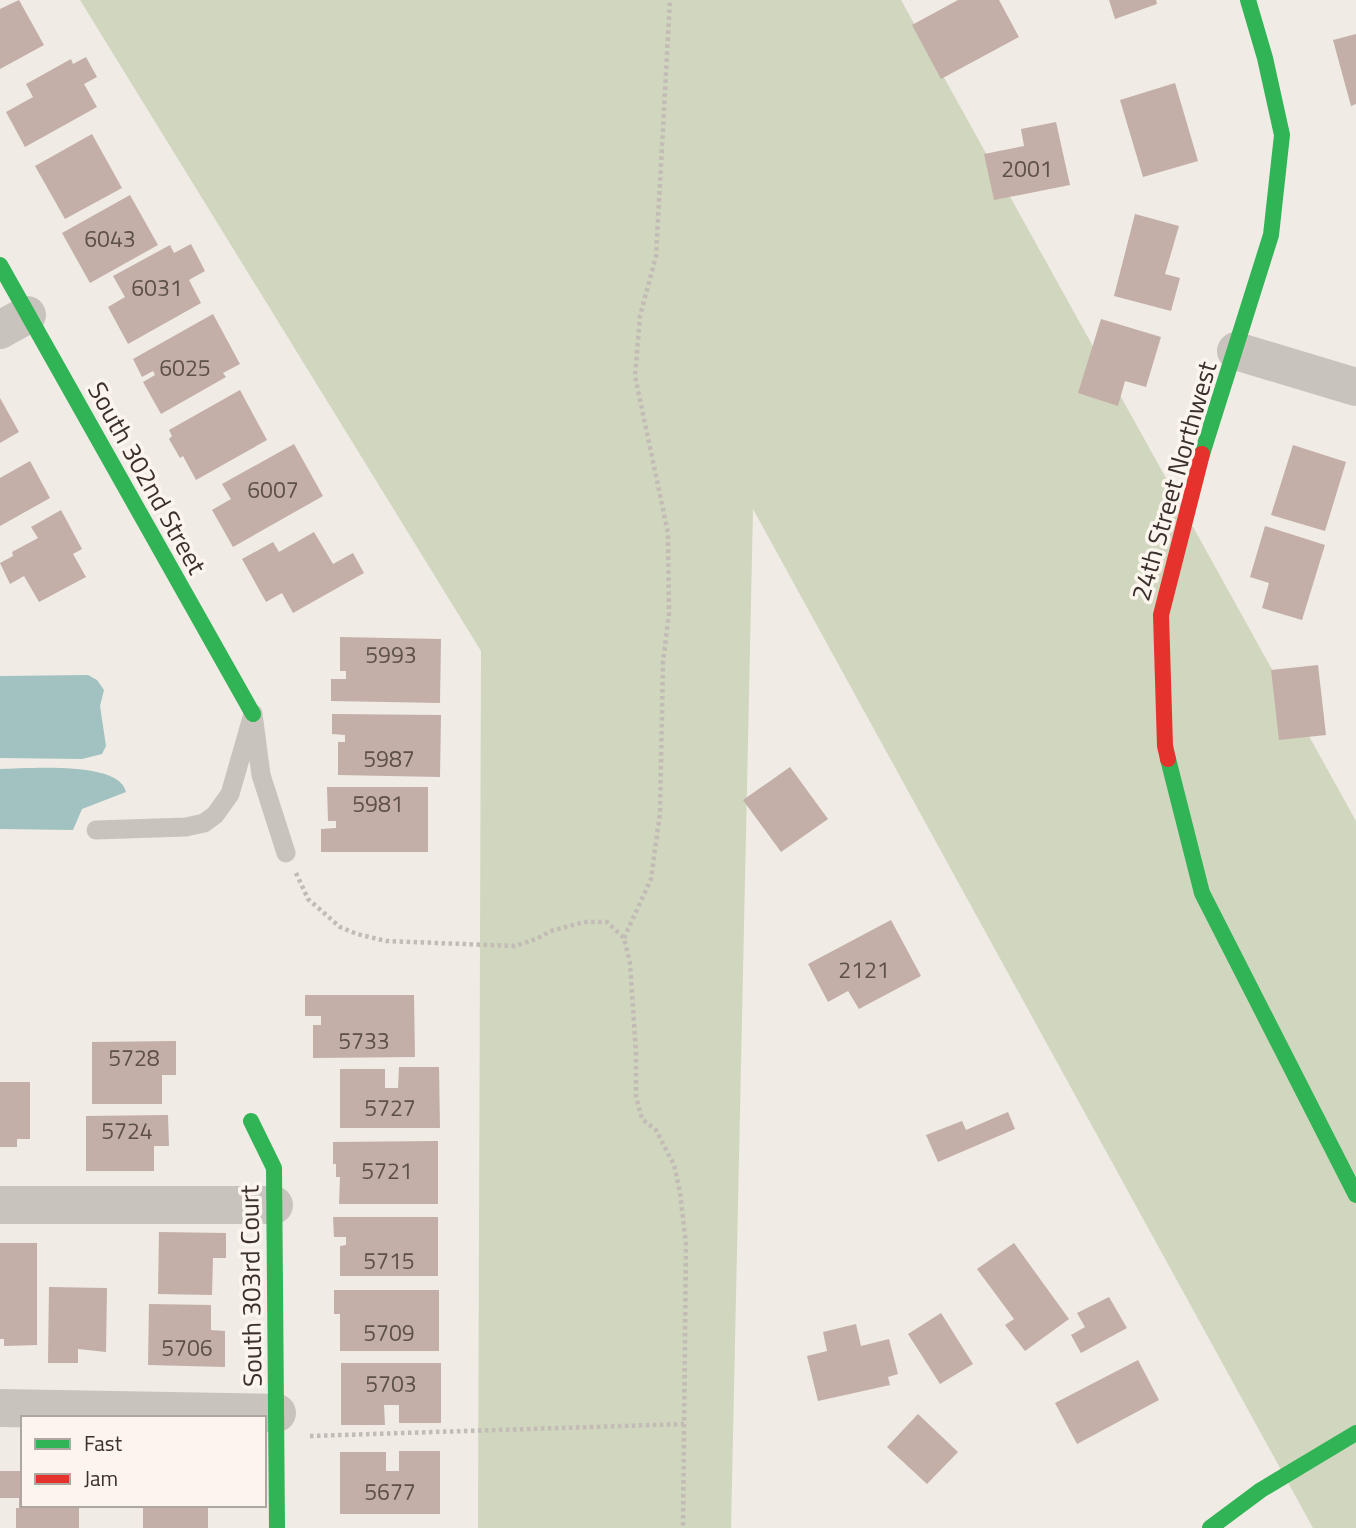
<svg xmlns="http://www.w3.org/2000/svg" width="1356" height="1528" viewBox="0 0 1356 1528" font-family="'Titillium Web',sans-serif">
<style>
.green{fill:#d1d6bf}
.water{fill:#a1c2c1}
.building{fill:#c3afa7}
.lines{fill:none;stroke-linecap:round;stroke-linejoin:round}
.path{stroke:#c2bbb6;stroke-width:4.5;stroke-dasharray:3.5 3.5;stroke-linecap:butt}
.lane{stroke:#c9c3be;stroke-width:19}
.street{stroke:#c9c3be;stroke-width:38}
.fast{stroke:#30b455;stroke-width:16}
.jam{stroke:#e5322d;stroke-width:16}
.labels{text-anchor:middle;stroke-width:7;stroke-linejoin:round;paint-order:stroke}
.number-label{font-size:23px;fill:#5d504a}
.street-label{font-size:26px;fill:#3b302b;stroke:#fbf5ee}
</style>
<rect width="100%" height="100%" fill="#f0ebe5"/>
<!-- green -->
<path class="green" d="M 80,0 L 901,0 L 1356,821 L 1356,1528 L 1313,1528 L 753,509 L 731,1528 L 478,1528 L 481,651 Z"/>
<!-- water -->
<path class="water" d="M 88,675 L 97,680 L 104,690 L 100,706 L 106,746 L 102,754 L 82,759 L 0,758 L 0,676 Z
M 0,769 C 26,769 119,760 126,792 L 82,809 L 73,830 L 0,829 Z"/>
<!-- building -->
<path class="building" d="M 19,0 L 44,45 L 0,69 L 0,9 Z
M 958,0 L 999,0 L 1019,37 L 941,79 L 912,25 Z
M 1109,0 L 1156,0 L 1157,4 L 1115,19 Z
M 1356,34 L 1356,104 L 1351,106 L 1333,40 Z
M 86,57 L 97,77 L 84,84 L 97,107 L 25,147 L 6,112 L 33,97 L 26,84 L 71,59 L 73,64 Z
M 1175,83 L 1198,161 L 1143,177 L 1120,100 Z
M 1056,122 L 1070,185 L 994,200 L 984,154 L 1024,146 L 1021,129 Z
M 92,134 L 122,188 L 65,219 L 35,166 Z
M 130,195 L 158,245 L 90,283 L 62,233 Z
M 1135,214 L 1179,226 L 1165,274 L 1180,278 L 1171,311 L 1114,296 Z
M 191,244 L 205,271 L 189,280 L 201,303 L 128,344 L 108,307 L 125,297 L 113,276 L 170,245 L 174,253 Z
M 213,314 L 240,364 L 223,373 L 226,377 L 161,414 L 143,382 L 155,375 L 153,371 L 142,377 L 133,359 Z
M 1101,319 L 1161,337 L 1146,387 L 1125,381 L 1118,406 L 1078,393 Z
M 240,390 L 267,440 L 196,480 L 183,456 L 180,458 L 169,439 L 172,436 L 169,430 Z
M 0,398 L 19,432 L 0,443 Z
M 294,444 L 323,496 L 233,547 L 212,510 L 231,499 L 222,484 Z
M 1293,445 L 1346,462 L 1325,531 L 1271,515 Z
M 30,461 L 50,498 L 0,526 L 0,478 Z
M 61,510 L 82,549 L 73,554 L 86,577 L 39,602 L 24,576 L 10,584 L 0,563 L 13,556 L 12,552 L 38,538 L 31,527 Z
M 1265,526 L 1325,545 L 1302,620 L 1262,608 L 1269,583 L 1250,577 Z
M 314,532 L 333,564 L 353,553 L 364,573 L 293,613 L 282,593 L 266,602 L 242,559 L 273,542 L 279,552 Z
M 340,637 L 441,639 L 440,703 L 331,701 L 331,679 L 346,679 L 346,671 L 340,671 Z
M 1318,665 L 1326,735 L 1279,740 L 1271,670 Z
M 332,714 L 441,715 L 440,777 L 338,775 L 338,742 L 345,742 L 345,735 L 332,734 Z
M 790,767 L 828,819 L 781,852 L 743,800 Z
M 327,787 L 428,787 L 428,852 L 321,852 L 321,829 L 336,828 L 336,821 L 328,821 Z
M 891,920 L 921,976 L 859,1009 L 848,991 L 828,1002 L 808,964 Z
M 305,995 L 414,995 L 415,1057 L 313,1058 L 313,1025 L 321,1025 L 321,1016 L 305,1016 Z
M 176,1041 L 176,1075 L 162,1075 L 162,1104 L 92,1104 L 92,1042 Z
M 399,1067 L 439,1067 L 440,1128 L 340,1128 L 340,1069 L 385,1069 L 385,1088 L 398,1088 Z
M 0,1082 L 30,1082 L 30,1139 L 17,1139 L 17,1147 L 0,1147 Z
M 1008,1112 L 1015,1129 L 938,1162 L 926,1135 L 962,1121 L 966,1130 Z
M 168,1115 L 169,1146 L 154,1146 L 154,1171 L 86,1171 L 86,1116 Z
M 438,1141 L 438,1204 L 339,1204 L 340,1177 L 336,1177 L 336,1164 L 333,1164 L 333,1142 Z
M 333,1217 L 438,1217 L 438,1276 L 340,1276 L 340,1246 L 346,1245 L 346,1237 L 334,1237 Z
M 159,1232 L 226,1233 L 226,1258 L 213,1258 L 212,1295 L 158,1294 Z
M 0,1243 L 37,1243 L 37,1345 L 4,1346 L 4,1339 L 0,1339 Z
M 1014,1243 L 1069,1319 L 1025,1351 L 1005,1325 L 1014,1319 L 977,1269 Z
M 49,1287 L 107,1288 L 106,1352 L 78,1349 L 78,1363 L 48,1363 Z
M 334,1290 L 439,1290 L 439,1351 L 340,1351 L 340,1314 L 334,1314 Z
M 1109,1297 L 1127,1328 L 1081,1353 L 1071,1335 L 1085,1327 L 1077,1313 Z
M 149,1304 L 211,1305 L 211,1330 L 225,1331 L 225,1367 L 148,1365 Z
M 941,1313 L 973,1364 L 940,1384 L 908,1334 Z
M 856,1324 L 861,1346 L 889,1339 L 898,1374 L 888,1377 L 890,1385 L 818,1401 L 807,1356 L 827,1351 L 823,1332 Z
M 1138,1360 L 1159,1400 L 1077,1444 L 1055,1403 Z
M 341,1363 L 441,1363 L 441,1423 L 399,1423 L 399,1405 L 384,1405 L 385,1425 L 341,1425 Z
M 918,1414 L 958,1452 L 927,1484 L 887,1447 Z
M 399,1451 L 440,1451 L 440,1514 L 340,1514 L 340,1452 L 386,1452 L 386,1471 L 399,1471 Z
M 0,1471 L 23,1471 L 23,1505 L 79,1505 L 79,1528 L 16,1528 L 16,1508 L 19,1508 L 19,1498 L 0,1498 Z
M 143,1505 L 208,1505 L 208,1528 L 143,1528 Z"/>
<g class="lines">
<!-- path -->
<path class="path" d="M 296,873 L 308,899 L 340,927 L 357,934 L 386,941 L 515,946 L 536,939 L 551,931 L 584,922 L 607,922 L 624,938 L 630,963 L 636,1053 L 636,1097 L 642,1119 L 656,1130 L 674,1165 L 680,1192 L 686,1244 L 683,1528
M 624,938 L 651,879 L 660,813 L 663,662 L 669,613 L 668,533 L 635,376 L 640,316 L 656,256 L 670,0
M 310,1436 L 684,1424"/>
<!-- lane -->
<path class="lane" d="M 96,830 L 186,827 L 204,823 L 215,815 L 230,794 L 253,714 L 261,775 L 286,853"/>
<!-- street -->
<path class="street" d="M 0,330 L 27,315
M 1236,351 L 1356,387
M 0,1205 L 274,1205
M 0,1408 L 277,1413"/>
<!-- fast -->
<path class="fast" d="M 0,265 L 253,714
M 1202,454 L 1271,235 L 1282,135 L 1265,58 L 1248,0
M 1168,759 L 1202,893 L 1356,1195
M 251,1121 L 274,1168 L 277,1528
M 1210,1528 L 1261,1490 L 1356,1433"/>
<!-- jam -->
<path class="jam" d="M 1168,759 L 1165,746 L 1161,615 L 1202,454"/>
</g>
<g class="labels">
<!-- number labels -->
<g class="number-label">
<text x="1027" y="177">2001</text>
<text x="110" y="247">6043</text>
<text x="157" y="296">6031</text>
<text x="185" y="376">6025</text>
<text x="273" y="498">6007</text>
<text x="391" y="663">5993</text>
<text x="389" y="767">5987</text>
<text x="378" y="812">5981</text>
<text x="864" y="978">2121</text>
<text x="364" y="1049">5733</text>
<text x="134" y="1066">5728</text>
<text x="390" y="1116">5727</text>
<text x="127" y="1139">5724</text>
<text x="387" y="1179">5721</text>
<text x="389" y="1269">5715</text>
<text x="389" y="1341">5709</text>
<text x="187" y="1356">5706</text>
<text x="391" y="1392">5703</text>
<text x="390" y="1500">5677</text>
</g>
<!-- street labels -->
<g class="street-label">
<text transform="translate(147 478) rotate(61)" y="9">South 302nd Street</text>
<text transform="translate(1174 481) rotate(-74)" y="9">24th Street Northwest</text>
<text transform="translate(251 1286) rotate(-91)" y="9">South 303rd Court</text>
</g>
</g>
<!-- legend -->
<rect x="21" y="1416" width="245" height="91" fill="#fbf5ee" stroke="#aea6a0" stroke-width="2"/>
<rect x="35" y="1439" width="35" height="10" fill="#30b455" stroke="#aea6a0" stroke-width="2"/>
<text x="84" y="1451" font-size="21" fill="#3b302b">Fast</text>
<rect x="35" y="1474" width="35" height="10" fill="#e5322d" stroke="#aea6a0" stroke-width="2"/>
<text x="84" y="1486" font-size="21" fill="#3b302b">Jam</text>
</svg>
